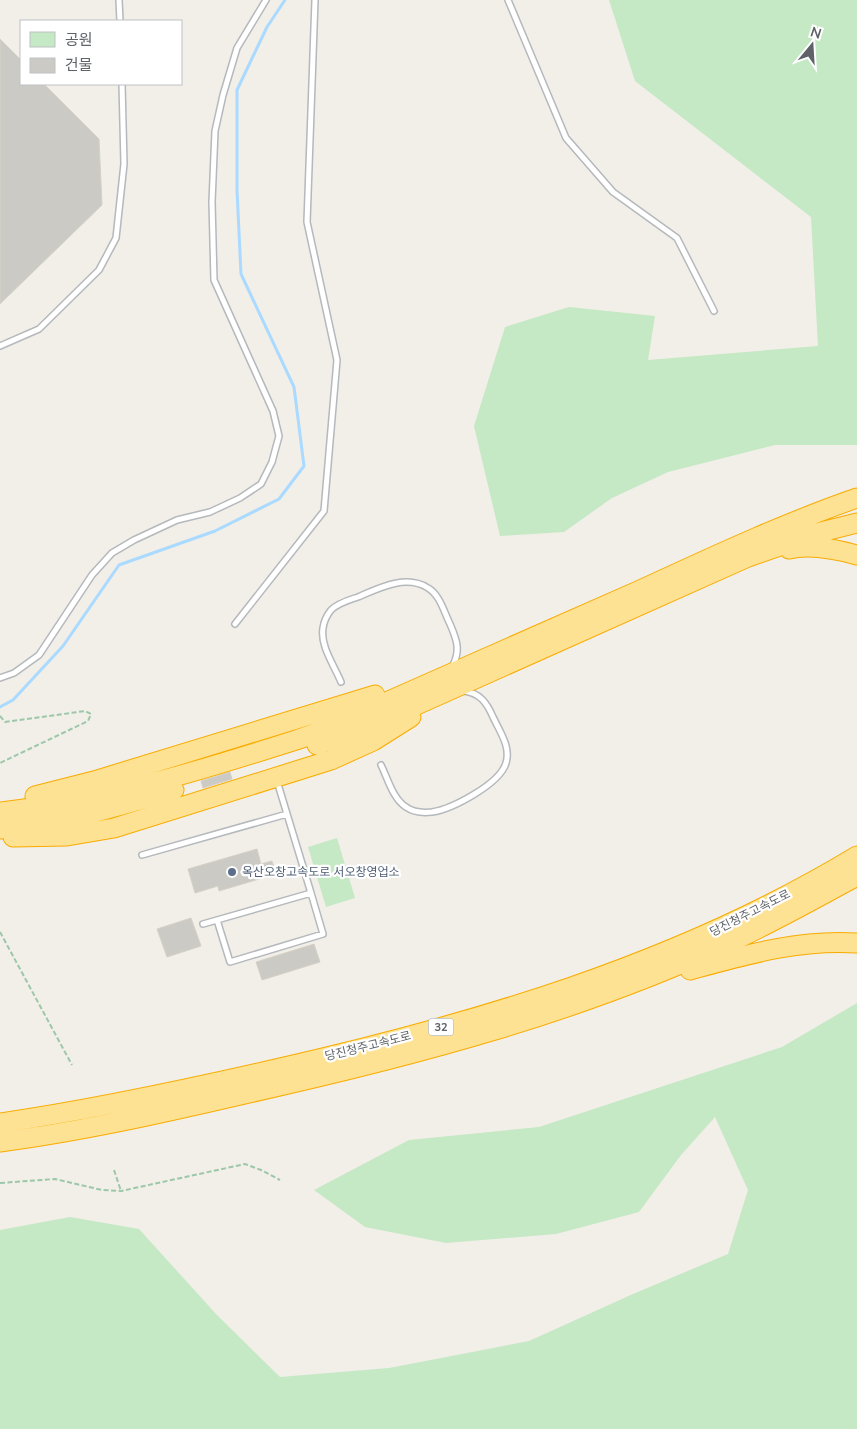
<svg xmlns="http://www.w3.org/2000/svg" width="857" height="1429" viewBox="0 0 857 1429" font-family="'Nunito Sans','Noto Sans KR',sans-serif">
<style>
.green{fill:#c5e8c5}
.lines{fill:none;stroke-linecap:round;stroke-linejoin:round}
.stream{stroke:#aadaff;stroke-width:3}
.building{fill:#cccac5;stroke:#d6d1c6}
.lane-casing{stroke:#b5b8bc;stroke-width:8}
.highway-casing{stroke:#f9ab00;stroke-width:21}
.path{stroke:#9cc7a9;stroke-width:2;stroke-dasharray:5 2.5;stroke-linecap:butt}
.lane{stroke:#fff;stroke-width:5}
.highway{stroke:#fde293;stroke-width:19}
.service-dot{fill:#5c6f8a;stroke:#fff;stroke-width:2}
.labels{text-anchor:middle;stroke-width:4.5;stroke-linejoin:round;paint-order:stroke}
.shield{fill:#fff;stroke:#8f9295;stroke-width:1}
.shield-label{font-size:11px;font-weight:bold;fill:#5f6368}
.service-label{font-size:12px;fill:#4e5e75;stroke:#fff;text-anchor:start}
.street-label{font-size:12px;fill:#5f6368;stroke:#fff}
</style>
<rect width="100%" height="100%" fill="#f1efe8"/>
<!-- green -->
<path class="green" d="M 609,0 L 857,0 L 857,445 L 775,445 L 668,472 L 612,498 L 564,532 L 500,536 L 474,426 L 505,327 L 569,307 L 655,316 L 648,360 L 818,346 L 811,217 L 635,81 Z
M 337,838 L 355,898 L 326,907 L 308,847 Z
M 857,1003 L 857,1429 L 0,1429 L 0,1230 L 70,1217 L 139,1229 L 216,1314 L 280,1377 L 389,1368 L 529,1341 L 633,1294 L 728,1254 L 748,1190 L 715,1117 L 681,1155 L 639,1212 L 556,1234 L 446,1243 L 365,1227 L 314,1190 L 409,1140 L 539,1127 L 782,1047 Z"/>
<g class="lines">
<!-- stream -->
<path class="stream" d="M 0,707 L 13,700 L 63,646 L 119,565 L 215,531 L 279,499 L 304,466 L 294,387 L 241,274 L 237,190 L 237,90 L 267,27 L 285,0"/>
</g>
<!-- building -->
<path class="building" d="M 0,39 L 21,60 L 21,84 L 44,84 L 99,139 L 102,205 L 0,304 Z
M 230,772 L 232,779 L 203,788 L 201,781 Z
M 257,849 L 261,864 L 272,861 L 276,874 L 219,891 L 218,886 L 195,893 L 188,869 Z
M 191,918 L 201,946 L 167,957 L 157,929 Z
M 314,944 L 320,962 L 262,980 L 256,962 Z"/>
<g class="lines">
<!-- lane casing -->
<g class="lane-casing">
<path id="lane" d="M 119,0 L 120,21
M 508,0 L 566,138 L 613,192 L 677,238 L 714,311
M 0,346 L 39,329 L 99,270 L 116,238 L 124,164 L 122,84
M 235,624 L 324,511 L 337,360 L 307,222 L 315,0
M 0,678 L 14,673 L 39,655 L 92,575 L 112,553 L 134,540 L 177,520 L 210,512 L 240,498 L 261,484 L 272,462 L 279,436 L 273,411 L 214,280 L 212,202 L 215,131 L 223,95 L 237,48 L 266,0
M 341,682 C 334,665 320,646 323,628 C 324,621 327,615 331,610 C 338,603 349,600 358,597 C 379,588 406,574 428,588 C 440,595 444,612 450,624 C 457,640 461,651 452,667
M 381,765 C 388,779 393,799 406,807 C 413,812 423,813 432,812 C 452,809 500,784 506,763 C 511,747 500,732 493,717 C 487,703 480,693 464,691
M 142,855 L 287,814
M 217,920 L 230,962 L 323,934 L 311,893
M 203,924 L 311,893 L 277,781"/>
</g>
<!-- highway casing -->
<g class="highway-casing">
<path id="highway" d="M 789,549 C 811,544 835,549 857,555
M 317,745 L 412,707 L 748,557 L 817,533 L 857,523
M 35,796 L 94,781 L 375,695
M 0,812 C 102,801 199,771 296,740 L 316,733 C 423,685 531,639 638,591 C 710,558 782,524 857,498
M 0,829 C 59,824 117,807 174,790
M 13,837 L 67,836 L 114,828 L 331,760 L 373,741 L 411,717
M 690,970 C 745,955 799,939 857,943
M 0,1123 C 90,1110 179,1091 267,1071 C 471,1025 677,965 857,856
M 0,1142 C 84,1131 167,1112 249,1093 C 410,1057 578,1013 728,943 C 772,923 814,899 857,876"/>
</g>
<!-- path -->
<path class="path" d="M 0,716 L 5,722 L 85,711 L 91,714 L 88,721 L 0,763
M 0,932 L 72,1065
M 114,1170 L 121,1191
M 0,1183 L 55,1179 L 102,1190 L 121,1191 L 245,1164 L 261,1170 L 280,1180"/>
<!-- lane -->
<use href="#lane" class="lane"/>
<!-- highway -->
<use href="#highway" class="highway"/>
</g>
<!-- markers -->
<circle class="service-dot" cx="232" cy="872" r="5"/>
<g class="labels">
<!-- shield labels -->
<rect class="shield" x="428.5" y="1018.5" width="25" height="17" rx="4"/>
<g class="shield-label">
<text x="441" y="1031">32</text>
</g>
<!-- service labels -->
<g class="service-label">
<text x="242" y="876">옥산오창고속도로 서오창영업소</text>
</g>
<!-- street labels -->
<g class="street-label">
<text transform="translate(750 913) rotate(-27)" y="4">당진청주고속도로</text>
<text transform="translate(368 1046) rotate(-14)" y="4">당진청주고속도로</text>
</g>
</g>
<!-- legend -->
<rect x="20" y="20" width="162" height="65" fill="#ffffff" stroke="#bfc1c3"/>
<rect x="30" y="32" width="25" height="15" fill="#c5e8c5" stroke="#bfc1c3"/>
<text x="65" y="45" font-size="15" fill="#5f6368">공원</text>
<rect x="30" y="58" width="25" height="15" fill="#cccac5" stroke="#bfc1c3"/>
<text x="65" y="70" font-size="15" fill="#5f6368">건물</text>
<!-- north arrow -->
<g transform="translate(812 45) rotate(18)" stroke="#ffffff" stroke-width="4" paint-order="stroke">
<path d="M0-4L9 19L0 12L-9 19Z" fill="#5f6368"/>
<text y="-8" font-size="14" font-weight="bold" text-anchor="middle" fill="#5f6368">N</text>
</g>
</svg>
